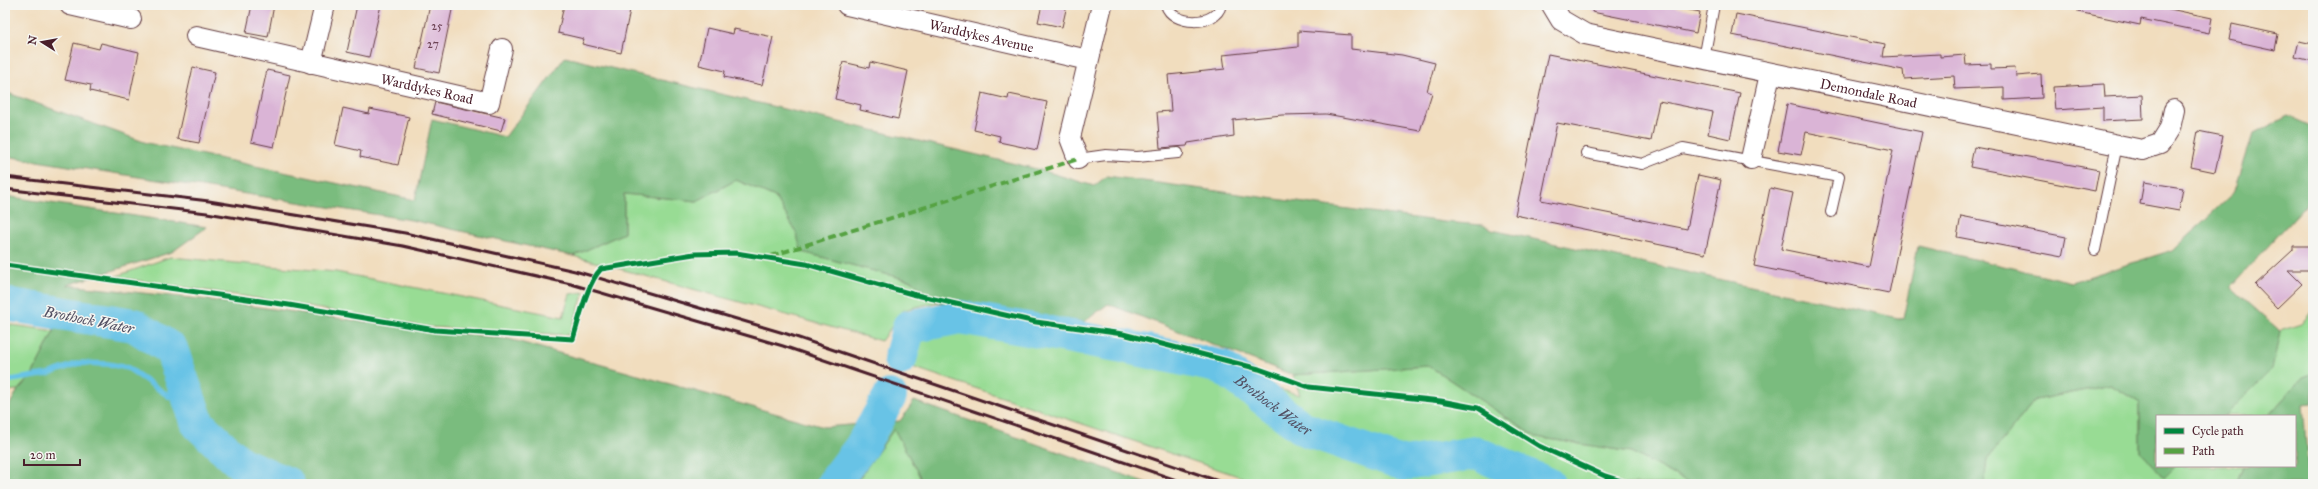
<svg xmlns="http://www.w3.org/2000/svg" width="2318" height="489" viewBox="0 0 2318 489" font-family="'IM FELL Great Primer',serif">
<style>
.green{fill:#98dc94;stroke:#717e60}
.forest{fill:#7abc7e;stroke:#626e54}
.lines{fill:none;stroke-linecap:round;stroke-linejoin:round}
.stream{stroke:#68c3e6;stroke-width:5.5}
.river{stroke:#68c3e6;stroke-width:34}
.building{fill:#dab4d6}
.lane-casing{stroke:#633c41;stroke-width:12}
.street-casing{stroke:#633c41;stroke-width:22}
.lane{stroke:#fff;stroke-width:10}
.street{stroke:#fff;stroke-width:20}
.rail{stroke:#4a1f2b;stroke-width:3}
.quiet{stroke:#56a243;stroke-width:4;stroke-dasharray:8 4;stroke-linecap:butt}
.cycleway-casing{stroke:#f6f6f2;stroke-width:8}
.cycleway{stroke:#00873e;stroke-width:5}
.labels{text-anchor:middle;stroke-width:3;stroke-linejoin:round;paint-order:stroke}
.number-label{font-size:12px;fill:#6e4456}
.street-label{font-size:14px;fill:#4a1f2b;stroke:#f6f6f2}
.water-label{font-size:15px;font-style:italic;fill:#535063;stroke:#f6f6f2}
</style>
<rect width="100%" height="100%" fill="#f6f6f2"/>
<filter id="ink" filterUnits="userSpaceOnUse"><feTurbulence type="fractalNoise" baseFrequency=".025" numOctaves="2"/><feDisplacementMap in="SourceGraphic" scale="8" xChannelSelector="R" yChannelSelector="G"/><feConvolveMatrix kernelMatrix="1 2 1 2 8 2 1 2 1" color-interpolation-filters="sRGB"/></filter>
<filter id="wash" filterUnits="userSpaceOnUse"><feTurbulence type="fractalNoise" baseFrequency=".012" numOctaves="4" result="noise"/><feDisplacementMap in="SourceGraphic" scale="16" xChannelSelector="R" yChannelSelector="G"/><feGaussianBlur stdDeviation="0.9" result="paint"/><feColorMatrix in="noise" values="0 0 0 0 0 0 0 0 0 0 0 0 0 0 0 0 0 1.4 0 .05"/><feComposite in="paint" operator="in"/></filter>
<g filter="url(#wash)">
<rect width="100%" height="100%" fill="#f1ddbe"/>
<!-- green -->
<path class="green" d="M 736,180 L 775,197 L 795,230 L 803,252 L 912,281 L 937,302 L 904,310 L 881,341 L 573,256 L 624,233 L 624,194 L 697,201 Z
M 170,257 L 336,272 L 563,317 L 570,294 L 584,292 L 570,335 L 427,327 L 243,296 L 114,277 Z
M 2313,310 L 2313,374 L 2303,377 L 2268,416 L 2225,416 L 2271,369 L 2280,331 L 2301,324 Z
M 5,324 L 54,331 L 32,375 L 18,390 L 5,391 Z
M 963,326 L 1218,372 L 1300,395 L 1293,375 L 1429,366 L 1536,437 L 1631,452 L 1692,484 L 1262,484 L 909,366 L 918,334 Z
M 2111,385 L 2140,403 L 2140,451 L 2164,478 L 2176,466 L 2243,466 L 2236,484 L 1984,484 L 1987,459 L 2035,400 Z
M 894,429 L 924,484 L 855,484 Z"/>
<!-- forest -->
<path class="forest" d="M 565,57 L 1041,170 L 1094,186 L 1107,176 L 1444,222 L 1483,225 L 1492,230 L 1903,319 L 1918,246 L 2072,282 L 2173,250 L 2235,191 L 2253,134 L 2288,116 L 2313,127 L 2313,197 L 2231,287 L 2280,331 L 2272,369 L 2225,416 L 2157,416 L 2157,466 L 2176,466 L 2164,478 L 2140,451 L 2140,403 L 2111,385 L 2035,400 L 1987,459 L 1984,484 L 1692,484 L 1631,452 L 1536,437 L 1429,366 L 1293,375 L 1108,304 L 1084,322 L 937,302 L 912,281 L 802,252 L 795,230 L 775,197 L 736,180 L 697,201 L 624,194 L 624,233 L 573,256 L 411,220 L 5,156 L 5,92 L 147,143 L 415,200 L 432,119 L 505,137 Z
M 5,196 L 207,227 L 172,252 L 67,285 L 209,300 L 351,320 L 509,339 L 824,427 L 900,421 L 914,401 L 1150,484 L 924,484 L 894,429 L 855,484 L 5,484 L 5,413 L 18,390 L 32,375 L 54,331 L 44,299 L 5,294 Z
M 2313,374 L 2313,403 L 2303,404 L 2309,484 L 2236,484 L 2243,466 L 2295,466 L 2295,416 L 2268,416 L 2303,377 Z"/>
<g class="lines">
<!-- stream -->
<path class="stream" d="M 5,381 L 48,374 L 79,363 L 108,364 L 128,368 L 170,397 L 189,399"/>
<!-- river -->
<g class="river">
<path d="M 5,304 L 134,325 L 171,349 L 198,424 L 240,463 L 288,484"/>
<path id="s1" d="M 900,359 L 909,327 L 960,317 L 1123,346 L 1222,367 L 1304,429 L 1404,464 L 1476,453 L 1548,484"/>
<path d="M 833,484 L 861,447 L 890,396"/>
</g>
</g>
<g id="blocks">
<!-- building -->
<path class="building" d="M 252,5 L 274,5 L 268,37 L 246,33 Z
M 357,5 L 381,5 L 369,57 L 347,52 Z
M 430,5 L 453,5 L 439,73 L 416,68 Z
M 564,5 L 631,5 L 621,53 L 582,44 L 584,39 L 558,33 Z
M 1042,5 L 1067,5 L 1062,27 L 1038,22 Z
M 1593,5 L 1665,5 L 1700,12 L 1696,33 L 1592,12 Z
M 2079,5 L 2151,5 L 2212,18 L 2209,33 L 2141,19 L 2140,25 L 2078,12 Z
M 1736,14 L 1885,44 L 1883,57 L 1940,54 L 1940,57 L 1965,55 L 1966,65 L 1991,64 L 1991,69 L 2015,68 L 2016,76 L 2041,74 L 2042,98 L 2004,100 L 2004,87 L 1955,89 L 1954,76 L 1904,79 L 1903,70 L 1732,35 Z
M 2232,24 L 2278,34 L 2275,50 L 2229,40 Z
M 707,28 L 733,34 L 734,29 L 773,37 L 762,85 L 724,77 L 725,71 L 699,65 Z
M 1298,31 L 1351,35 L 1351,49 L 1402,55 L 1435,63 L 1427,91 L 1432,93 L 1420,131 L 1326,114 L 1282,115 L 1233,120 L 1234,136 L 1188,143 L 1187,146 L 1160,148 L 1157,112 L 1171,111 L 1168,75 L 1225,69 L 1223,55 L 1298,47 Z
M 2299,41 L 2313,44 L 2313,61 L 2295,57 Z
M 74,43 L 99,49 L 101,43 L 139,52 L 129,100 L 90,91 L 91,85 L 65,80 Z
M 1548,54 L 1740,93 L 1730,139 L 1708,134 L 1713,112 L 1659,101 L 1651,141 L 1557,123 L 1541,200 L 1687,229 L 1698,175 L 1721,180 L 1705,254 L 1515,215 Z
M 843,62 L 869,68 L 870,62 L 908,71 L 898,119 L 860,110 L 861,105 L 835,99 Z
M 193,67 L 215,72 L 199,143 L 177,139 Z
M 267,70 L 290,75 L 274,147 L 251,142 Z
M 2104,84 L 2105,97 L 2142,95 L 2143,119 L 2103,121 L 2103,107 L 2055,110 L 2053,87 Z
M 982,93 L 1008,99 L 1009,94 L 1047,102 L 1037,150 L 999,142 L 1000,136 L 974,130 Z
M 435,102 L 505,118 L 501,131 L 432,114 Z
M 1787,104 L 1922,132 L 1889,293 L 1754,266 L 1770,188 L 1793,193 L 1781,249 L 1869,267 L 1893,150 L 1806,132 L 1801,155 L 1778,151 Z
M 343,108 L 369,114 L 370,109 L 409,117 L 398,165 L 360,157 L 361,151 L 335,145 Z
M 2198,131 L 2223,136 L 2215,172 L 2191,167 Z
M 1974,147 L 2099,170 L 2095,191 L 1970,167 Z
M 2144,182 L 2183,188 L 2179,211 L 2140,204 Z
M 1961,216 L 2066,237 L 2062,257 L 1957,237 Z
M 2293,246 L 2313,246 L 2313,270 L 2288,270 L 2302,284 L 2277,308 L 2255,285 L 2293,250 Z"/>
</g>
</g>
<g filter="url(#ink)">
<use href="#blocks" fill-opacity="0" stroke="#633c41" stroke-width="1"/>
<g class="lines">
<!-- lane casing -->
<g class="lane-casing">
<path id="lane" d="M 1166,5 C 1172,26 1216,27 1221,5
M 1704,59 L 1714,5
M 1586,153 L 1642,164 L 1683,148 L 1839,177 L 1831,212
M 1078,159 L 1106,155 L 1137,157 L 1178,153
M 2095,250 L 2117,145"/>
</g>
<!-- street casing -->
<g class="street-casing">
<g id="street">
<path d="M 70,5 L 131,19"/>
<path id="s2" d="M 847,5 L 1088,60"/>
<path id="s3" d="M 1552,5 L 1561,20 L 1585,34 L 2142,150 L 2160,144 L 2170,128 L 2174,110"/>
<path id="s4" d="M 196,36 L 489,103 L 502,49"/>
<path d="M 311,63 L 325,5"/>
<path d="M 1078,159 L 1070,138 L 1102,5"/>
<path d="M 1751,159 L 1770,74"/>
</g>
</g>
<!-- lane -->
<use href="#lane" class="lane"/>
<!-- street -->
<use href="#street" class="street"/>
<!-- rail -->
<path class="rail" d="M 5,177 L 209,201 L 405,233 L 575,271 L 787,334 L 1227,484
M 5,189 L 207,213 L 403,246 L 571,284 L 783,346 L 1188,484"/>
<!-- quiet -->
<path class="quiet" d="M 771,256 L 1078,159"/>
<!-- cycleway casing -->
<g class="cycleway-casing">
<path id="cycleway" d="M 5,265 L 289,305 L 435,330 L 573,339 C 579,320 587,283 601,269 L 694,254 L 736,253 L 806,264 L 912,294 L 1036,322 L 1123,334 L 1259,369 L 1309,387 L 1441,401 L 1478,408 L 1539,446 L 1605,476 L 1630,484"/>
</g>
<!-- cycleway -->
<use href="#cycleway" class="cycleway"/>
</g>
</g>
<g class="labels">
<!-- number labels -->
<g class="number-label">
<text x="437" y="30">25</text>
<text x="433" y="48">27</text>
</g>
<!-- street labels -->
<g class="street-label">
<text dy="5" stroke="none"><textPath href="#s2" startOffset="138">Warddykes Avenue</textPath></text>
<text dy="5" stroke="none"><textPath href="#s4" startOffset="237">Warddykes Road</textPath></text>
<text dy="5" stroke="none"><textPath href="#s3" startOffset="335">Demondale Road</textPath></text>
</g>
<!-- water labels -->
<g class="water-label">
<text transform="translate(89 320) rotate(11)" y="5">Brothock Water</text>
<text dy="5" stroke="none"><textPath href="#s1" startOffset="416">Brothock Water</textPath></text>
</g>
</g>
<!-- margin -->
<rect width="2318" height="489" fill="none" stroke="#f6f6f2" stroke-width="20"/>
<!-- legend -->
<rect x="2156" y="415" width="140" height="52" fill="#f6f6f2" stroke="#b1a0a2"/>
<rect x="2164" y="428" width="20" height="6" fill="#00873e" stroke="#b1a0a2"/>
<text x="2192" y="435" font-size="12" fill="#4a1f2b">Cycle path</text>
<rect x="2164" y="448" width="20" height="6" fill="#56a243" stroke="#b1a0a2"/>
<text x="2192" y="455" font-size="12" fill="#4a1f2b">Path</text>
<!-- north arrow -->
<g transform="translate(42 42) rotate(281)" stroke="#f6f6f2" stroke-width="3" paint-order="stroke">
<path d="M0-3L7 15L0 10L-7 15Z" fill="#4a1f2b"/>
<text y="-6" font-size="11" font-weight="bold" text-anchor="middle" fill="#4a1f2b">N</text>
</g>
<!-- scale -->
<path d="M24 459v6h56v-6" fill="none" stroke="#4a1f2b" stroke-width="2"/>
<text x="30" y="459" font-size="12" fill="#4a1f2b" stroke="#f6f6f2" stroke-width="3" paint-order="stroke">20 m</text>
</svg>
